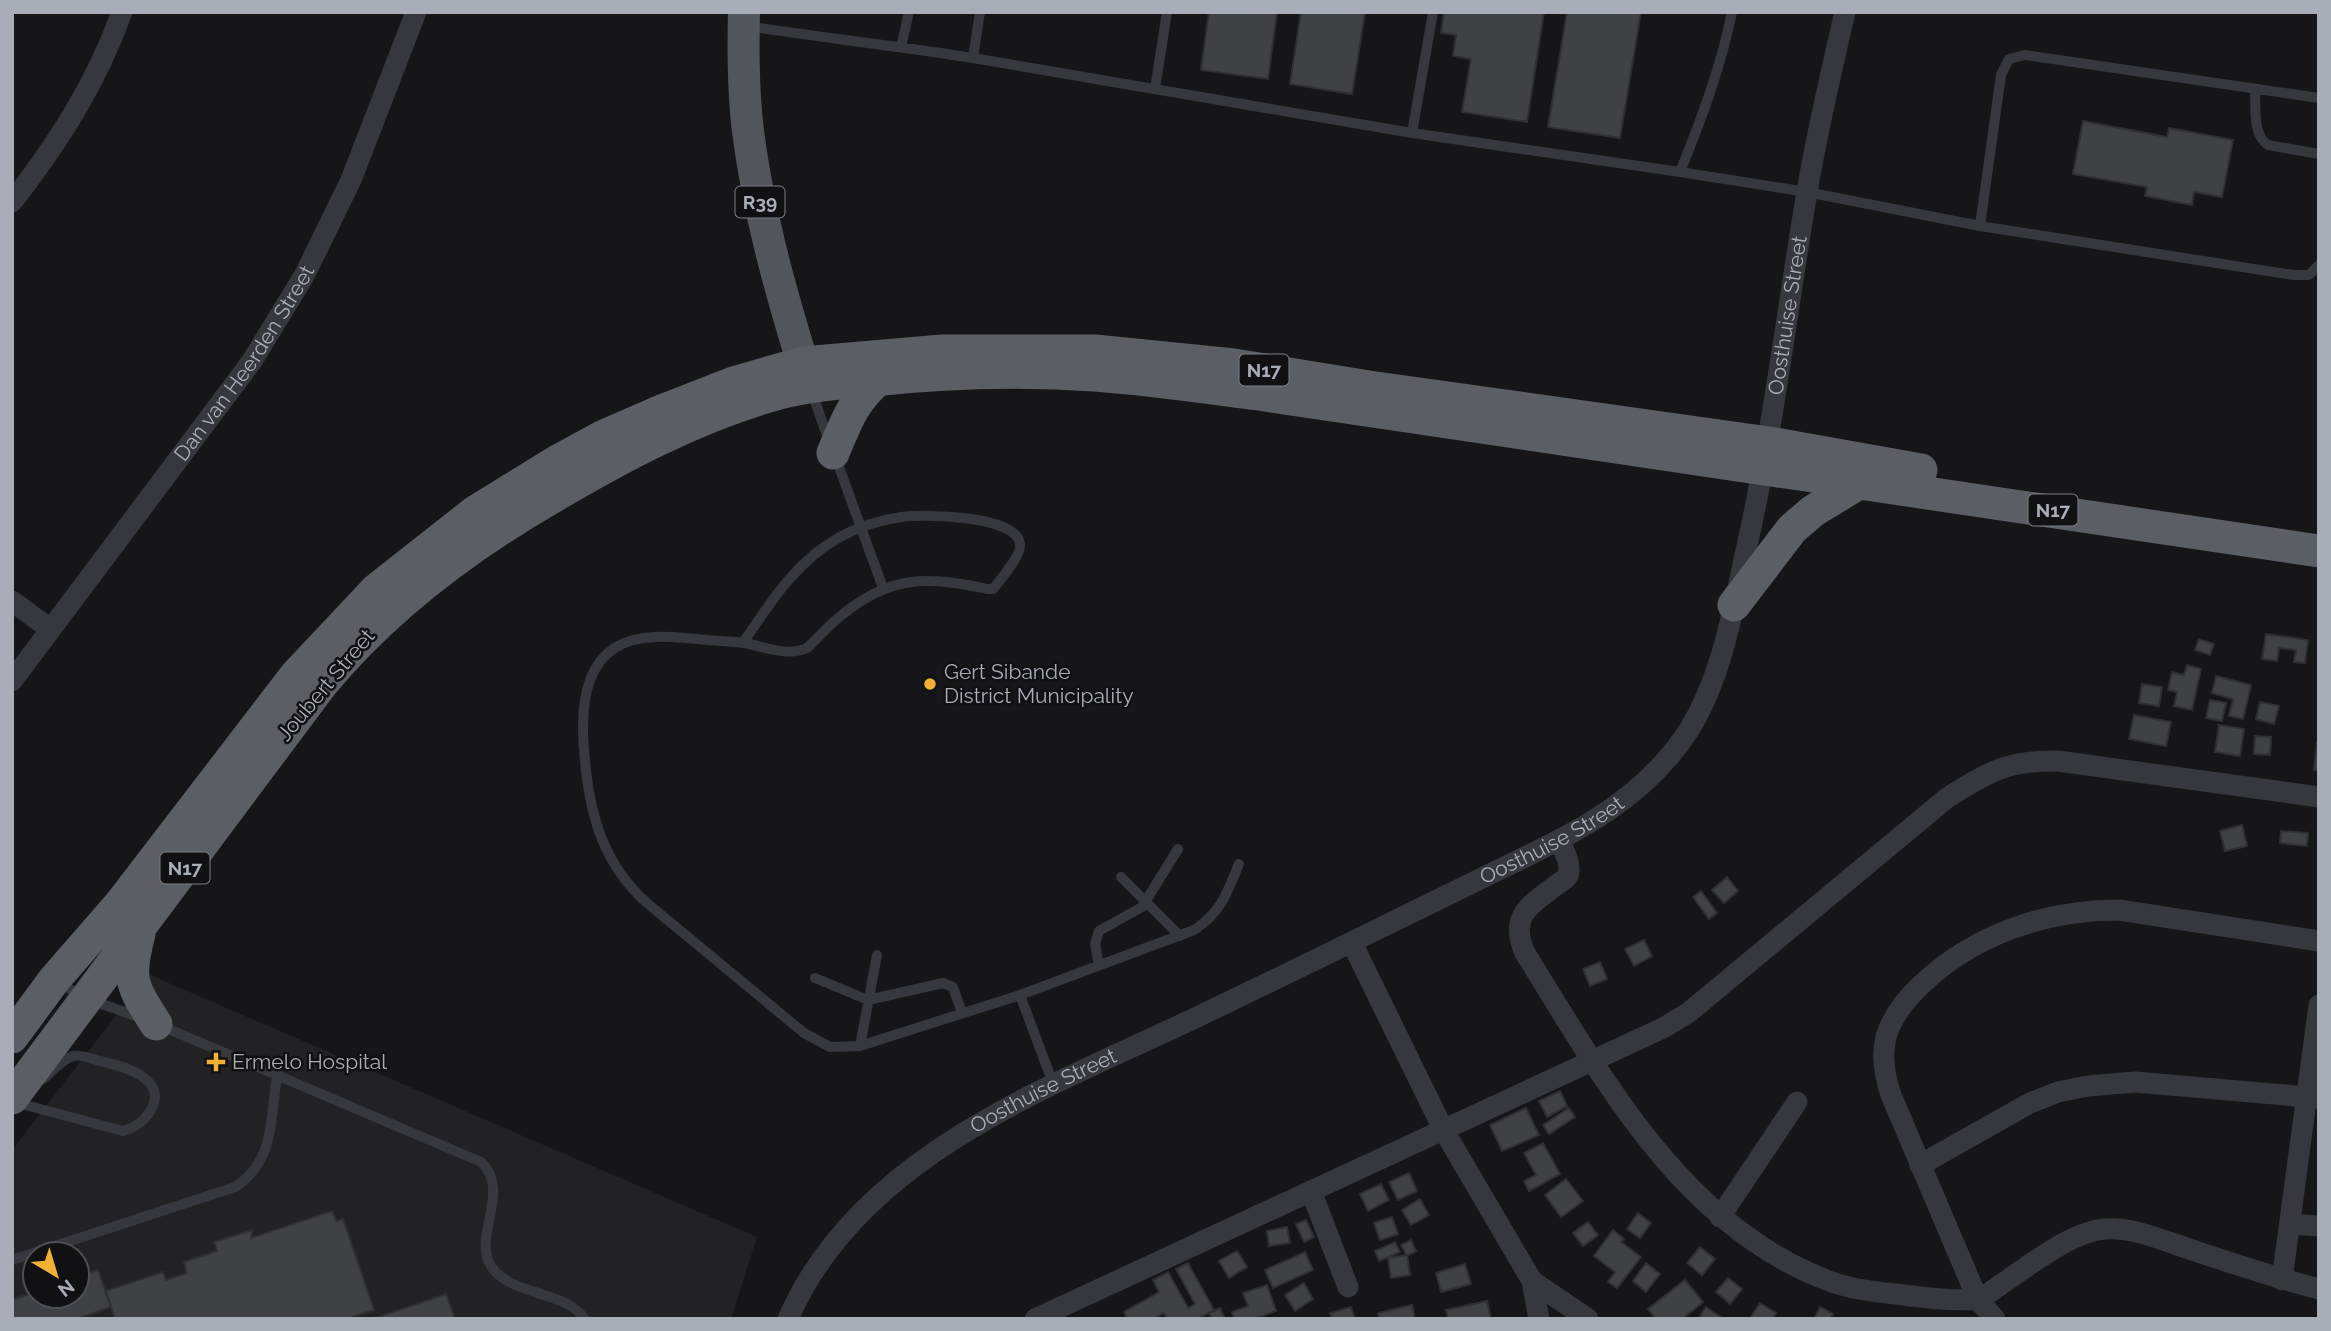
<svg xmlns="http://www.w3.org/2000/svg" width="2331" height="1331" viewBox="0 0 2331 1331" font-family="Raleway,sans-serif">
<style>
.built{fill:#222225;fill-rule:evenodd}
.building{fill:#404145;stroke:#303034;stroke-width:2}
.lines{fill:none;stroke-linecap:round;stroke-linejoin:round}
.service{stroke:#37383d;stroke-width:10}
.minor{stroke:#37383d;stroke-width:21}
.primary{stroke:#53555c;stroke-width:32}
.trunk{stroke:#5b5e65;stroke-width:33}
.poi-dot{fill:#f2b134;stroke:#111113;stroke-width:2.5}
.labels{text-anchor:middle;stroke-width:5;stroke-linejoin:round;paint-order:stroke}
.shield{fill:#111113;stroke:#7b7e86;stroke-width:2}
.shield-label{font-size:19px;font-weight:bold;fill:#a8adb8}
.street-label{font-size:21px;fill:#a8adb8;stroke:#111113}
.poi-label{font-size:21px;fill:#a8adb8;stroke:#111113;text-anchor:start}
</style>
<rect width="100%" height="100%" fill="#161618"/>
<!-- built -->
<path class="built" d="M 148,974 L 757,1237 L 731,1319 L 12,1319 L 12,1150 ZM 35,1254 L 77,1254 L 77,1296 L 35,1296 Z"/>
<!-- building -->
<path class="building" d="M 1209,12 L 1277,12 L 1268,79 L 1201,70 Z
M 1301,12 L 1365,12 L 1352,94 L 1290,84 Z
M 1444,12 L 1544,12 L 1527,122 L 1462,112 L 1471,59 L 1453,56 L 1456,35 L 1441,33 Z
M 1567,12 L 1641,12 L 1620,138 L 1548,127 Z
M 2083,121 L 2167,137 L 2169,128 L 2233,140 L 2222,197 L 2194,192 L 2192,205 L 2145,196 L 2147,187 L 2073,174 Z
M 2266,634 L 2308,640 L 2305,663 L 2294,662 L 2296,650 L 2279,648 L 2277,661 L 2262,659 Z
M 2199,639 L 2214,644 L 2210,655 L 2195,650 Z
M 2187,665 L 2201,669 L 2192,710 L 2174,706 L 2177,692 L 2168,690 L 2172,672 L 2184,675 Z
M 2216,676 L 2251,685 L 2243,719 L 2229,716 L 2233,699 L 2212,693 Z
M 2142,684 L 2162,687 L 2159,706 L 2139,703 Z
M 2210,700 L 2226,703 L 2222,721 L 2206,718 Z
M 2260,702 L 2279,706 L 2274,724 L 2256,719 Z
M 2134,715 L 2171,722 L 2166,746 L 2129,739 Z
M 2219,725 L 2244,729 L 2240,756 L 2215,752 Z
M 2255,736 L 2271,737 L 2270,755 L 2254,754 Z
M 2317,742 L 2319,742 L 2319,770 L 2314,770 Z
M 2242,825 L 2247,846 L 2225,851 L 2220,831 Z
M 2281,831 L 2308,833 L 2307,846 L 2280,843 Z
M 1727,877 L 1738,891 L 1724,903 L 1712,890 Z
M 1701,891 L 1717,913 L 1709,919 L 1693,897 Z
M 1644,940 L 1652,956 L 1634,966 L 1625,949 Z
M 1600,962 L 1607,979 L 1590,986 L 1583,969 Z
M 1560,1091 L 1567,1106 L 1547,1117 L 1539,1101 Z
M 1526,1108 L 1539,1135 L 1502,1151 L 1490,1125 Z
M 1569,1108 L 1575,1117 L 1549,1134 L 1543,1125 Z
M 1543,1143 L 1560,1174 L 1529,1191 L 1524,1181 L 1536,1175 L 1524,1153 Z
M 1409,1173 L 1417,1191 L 1398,1200 L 1389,1182 Z
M 1566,1179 L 1583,1201 L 1561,1217 L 1545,1195 Z
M 1381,1184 L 1389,1200 L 1368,1211 L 1360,1194 Z
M 1420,1199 L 1429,1215 L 1411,1225 L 1402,1210 Z
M 332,1211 L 336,1221 L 343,1219 L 374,1310 L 347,1319 L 115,1319 L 106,1291 L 163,1272 L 166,1280 L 187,1273 L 184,1262 L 217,1251 L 214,1242 L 252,1230 L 251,1238 Z
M 1638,1213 L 1651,1223 L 1640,1238 L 1627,1229 Z
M 1392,1217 L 1398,1234 L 1380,1240 L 1374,1223 Z
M 1306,1220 L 1314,1237 L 1304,1242 L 1296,1224 Z
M 1588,1222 L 1598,1235 L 1583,1246 L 1573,1233 Z
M 1287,1227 L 1290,1243 L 1269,1246 L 1267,1231 Z
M 1613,1230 L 1624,1239 L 1621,1242 L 1641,1257 L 1617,1288 L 1608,1282 L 1615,1272 L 1594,1256 Z
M 1411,1240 L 1416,1251 L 1407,1256 L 1401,1245 Z
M 1395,1242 L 1400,1252 L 1379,1261 L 1375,1251 Z
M 1700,1247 L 1715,1259 L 1702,1275 L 1687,1263 Z
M 1237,1251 L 1247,1267 L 1229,1278 L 1219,1261 Z
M 1305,1252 L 1313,1270 L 1273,1288 L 1265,1270 Z
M 1407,1255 L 1410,1275 L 1391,1278 L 1388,1258 Z
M 1188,1263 L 1214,1310 L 1197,1319 L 1167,1319 L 1164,1313 L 1153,1319 L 1127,1319 L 1124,1312 L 1159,1292 L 1153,1280 L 1168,1272 L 1188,1308 L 1195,1304 L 1176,1269 Z
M 1646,1263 L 1660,1274 L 1646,1292 L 1633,1281 Z
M 1465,1264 L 1471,1284 L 1441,1292 L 1436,1273 Z
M 98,1270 L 111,1307 L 77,1319 L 13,1319 L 12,1300 L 35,1292 L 35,1296 L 77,1296 L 77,1278 Z
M 1728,1278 L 1742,1289 L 1730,1304 L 1716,1292 Z
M 1685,1280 L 1703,1302 L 1682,1319 L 1656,1319 L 1648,1309 Z
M 1304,1283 L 1313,1299 L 1295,1311 L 1285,1295 Z
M 1267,1285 L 1276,1311 L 1254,1319 L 1234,1319 L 1232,1312 L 1248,1306 L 1243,1293 Z
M 446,1294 L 455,1319 L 372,1319 Z
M 1487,1301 L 1491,1319 L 1448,1319 L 1446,1310 Z
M 1760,1303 L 1776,1313 L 1772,1319 L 1750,1318 Z
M 1412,1305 L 1415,1319 L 1379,1319 L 1378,1313 Z
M 1351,1307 L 1355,1319 L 1332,1319 L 1330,1313 Z
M 1706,1307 L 1721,1317 L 1720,1319 L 1698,1319 Z
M 1820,1307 L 1833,1314 L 1830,1319 L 1814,1319 Z
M 1220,1308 L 1225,1319 L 1212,1319 L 1209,1313 Z"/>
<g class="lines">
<!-- service -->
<path class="service" d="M 980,12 L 973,58 L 1412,133 L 1680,172 L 1807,192 L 1980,226 L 2293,275 L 2309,275 L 2319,265
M 747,26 C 823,38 898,46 973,58
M 901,47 L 909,12
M 1155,89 L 1167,12
M 2255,89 C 2256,106 2252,135 2268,145 L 2319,154
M 1412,133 L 1433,12
M 1680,172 C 1701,120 1721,67 1732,12
M 1980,226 L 2001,75 L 2009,59 L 2025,55 L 2319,98
M 811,390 L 829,441
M 835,456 L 883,588
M 743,643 C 770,603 796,561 840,537 C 858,527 881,520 901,517 C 923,514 1017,515 1020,544 C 1022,555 1000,580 993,589 L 987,589 C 930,576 891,575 843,614 C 830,624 819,637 807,648 C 788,657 765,647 745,643 C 729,641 713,641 697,639 C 683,638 669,636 655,637 C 582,639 579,706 585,761 C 590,816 604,865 647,903 L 804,1033 L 830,1047 L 860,1046 L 1020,995 L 1194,930 C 1222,912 1227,892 1239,864
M 1121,877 L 1180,936
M 1099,965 L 1095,944 L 1099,931 L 1142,907 L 1178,849
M 815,978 L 868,1000 L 943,983 L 953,987 L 962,1013
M 56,981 L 85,998 L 144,1019
M 1020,995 L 1054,1086
M 159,1025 L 481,1162 C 512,1190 472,1237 491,1266 C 510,1296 565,1290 585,1319
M 860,1046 L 877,955
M 14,1102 L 123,1131 C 134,1128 143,1122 149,1113 C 172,1079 123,1066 100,1061 C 92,1059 81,1054 73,1056 C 63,1059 51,1072 43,1079
M 12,1260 L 235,1187 C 275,1161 270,1120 277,1076"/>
<!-- minor -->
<g class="minor">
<path d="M 12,202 C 58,143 96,84 122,12"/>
<path d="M 12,601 L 50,629"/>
<path id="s1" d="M 12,681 L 252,361 L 304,276 L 351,180 L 416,12"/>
<path d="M 1559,840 C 1563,849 1570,861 1569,871 C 1569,877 1564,880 1559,883 C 1531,905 1508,915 1525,953 C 1603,1078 1682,1226 1829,1281 C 1850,1289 1874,1292 1896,1294 C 1918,1297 1955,1302 1976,1299 C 1985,1298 1995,1288 2003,1283 C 2029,1266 2072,1231 2105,1229 C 2134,1227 2165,1241 2192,1250 C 2234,1264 2276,1278 2319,1289"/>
<path d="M 1352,943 L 1443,1129 L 1532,1281 L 1539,1319"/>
<path d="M 1920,1165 L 2030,1103 L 2058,1092 L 2088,1086 L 2135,1082 L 2319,1098"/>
<path d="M 1311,1191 L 1348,1287"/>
<path d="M 1720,1217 L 1797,1102"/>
<path d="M 2290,1224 L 2319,1226"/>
<path d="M 2282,1280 L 2319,1005"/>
<path d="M 1532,1281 L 1588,1319"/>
<path id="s2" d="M 788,1319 C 858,1157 1045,1089 1193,1019 C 1287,974 1381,928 1474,882 C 1556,841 1637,810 1689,730 C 1723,675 1733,608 1747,546 C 1773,429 1787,311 1807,192 C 1817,132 1831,72 1845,12"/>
<path d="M 1035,1319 L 1663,1028 L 1688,1013 L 1947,798 C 1987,772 2009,760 2058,761 L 2319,797"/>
<path d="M 1995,1319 L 1978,1300 L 1891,1095 C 1885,1077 1881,1056 1886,1037 C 1892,1016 1907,998 1922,984 C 1975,934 2046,910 2119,910 L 2319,941"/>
</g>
<!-- primary -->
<path class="primary" d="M 744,12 C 743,52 743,91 748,131 C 759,218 784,303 810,387"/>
<!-- trunk -->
<path class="trunk" d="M 833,453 C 846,422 853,401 879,379
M 1734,605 L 1792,529 L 1813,511 L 1859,483
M 139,934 C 127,979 131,985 156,1024
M 12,1037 L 54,980 L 121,903 L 296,675 L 376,590 L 475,512 L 556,462 L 602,437 L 664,410 L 733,383 L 803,363 L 942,351 L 1095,351 L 1234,365 L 1369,387 L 1769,443 L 1921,470
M 12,1098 L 321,685 C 384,609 463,549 549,499 C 621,456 697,416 779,393 C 809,385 842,383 873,380 C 946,372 1021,370 1095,375 C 1149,379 1204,387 1258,394 L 2319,551"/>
</g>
<!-- markers -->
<g class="poi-dot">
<circle cx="930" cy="684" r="7"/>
<path d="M212.5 1051.5h7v7h7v7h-7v7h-7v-7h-7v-7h7z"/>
</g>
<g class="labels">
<!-- shield labels -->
<g class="shield">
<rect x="735.5" y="186.5" width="49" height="31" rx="5"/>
<rect x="1239.5" y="354.5" width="49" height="31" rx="5"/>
<rect x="2028.5" y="494.5" width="49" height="31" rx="5"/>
<rect x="160.5" y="852.5" width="49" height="31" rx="5"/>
</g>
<g class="shield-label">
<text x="760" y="209">R39</text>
<text x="1264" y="377">N17</text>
<text x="2053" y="517">N17</text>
<text x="185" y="875">N17</text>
</g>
<!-- street labels -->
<g class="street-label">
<text dy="7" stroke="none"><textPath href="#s2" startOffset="1524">Oosthuise Street</textPath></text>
<text dy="7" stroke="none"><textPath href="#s1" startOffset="394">Dan van Heerden Street</textPath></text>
<text transform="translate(326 685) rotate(-50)" y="7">Joubert Street</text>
<text dy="7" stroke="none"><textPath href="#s2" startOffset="917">Oosthuise Street</textPath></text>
<text dy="7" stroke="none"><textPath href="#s2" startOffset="350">Oosthuise Street</textPath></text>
</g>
<!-- poi labels -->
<g class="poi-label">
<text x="944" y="679">Gert Sibande<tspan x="944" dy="24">District Municipality</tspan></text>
<text x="232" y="1069">Ermelo Hospital</text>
</g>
</g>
<!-- border -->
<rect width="2331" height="1331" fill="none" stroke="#a8adb8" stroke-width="28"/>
<!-- north arrow -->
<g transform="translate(56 1275) rotate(142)"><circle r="33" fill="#111113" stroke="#4d4f55" stroke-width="2"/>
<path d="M0-5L12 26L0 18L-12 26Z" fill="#f2b134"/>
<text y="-10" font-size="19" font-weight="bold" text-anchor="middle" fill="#a8adb8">N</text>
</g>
</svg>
